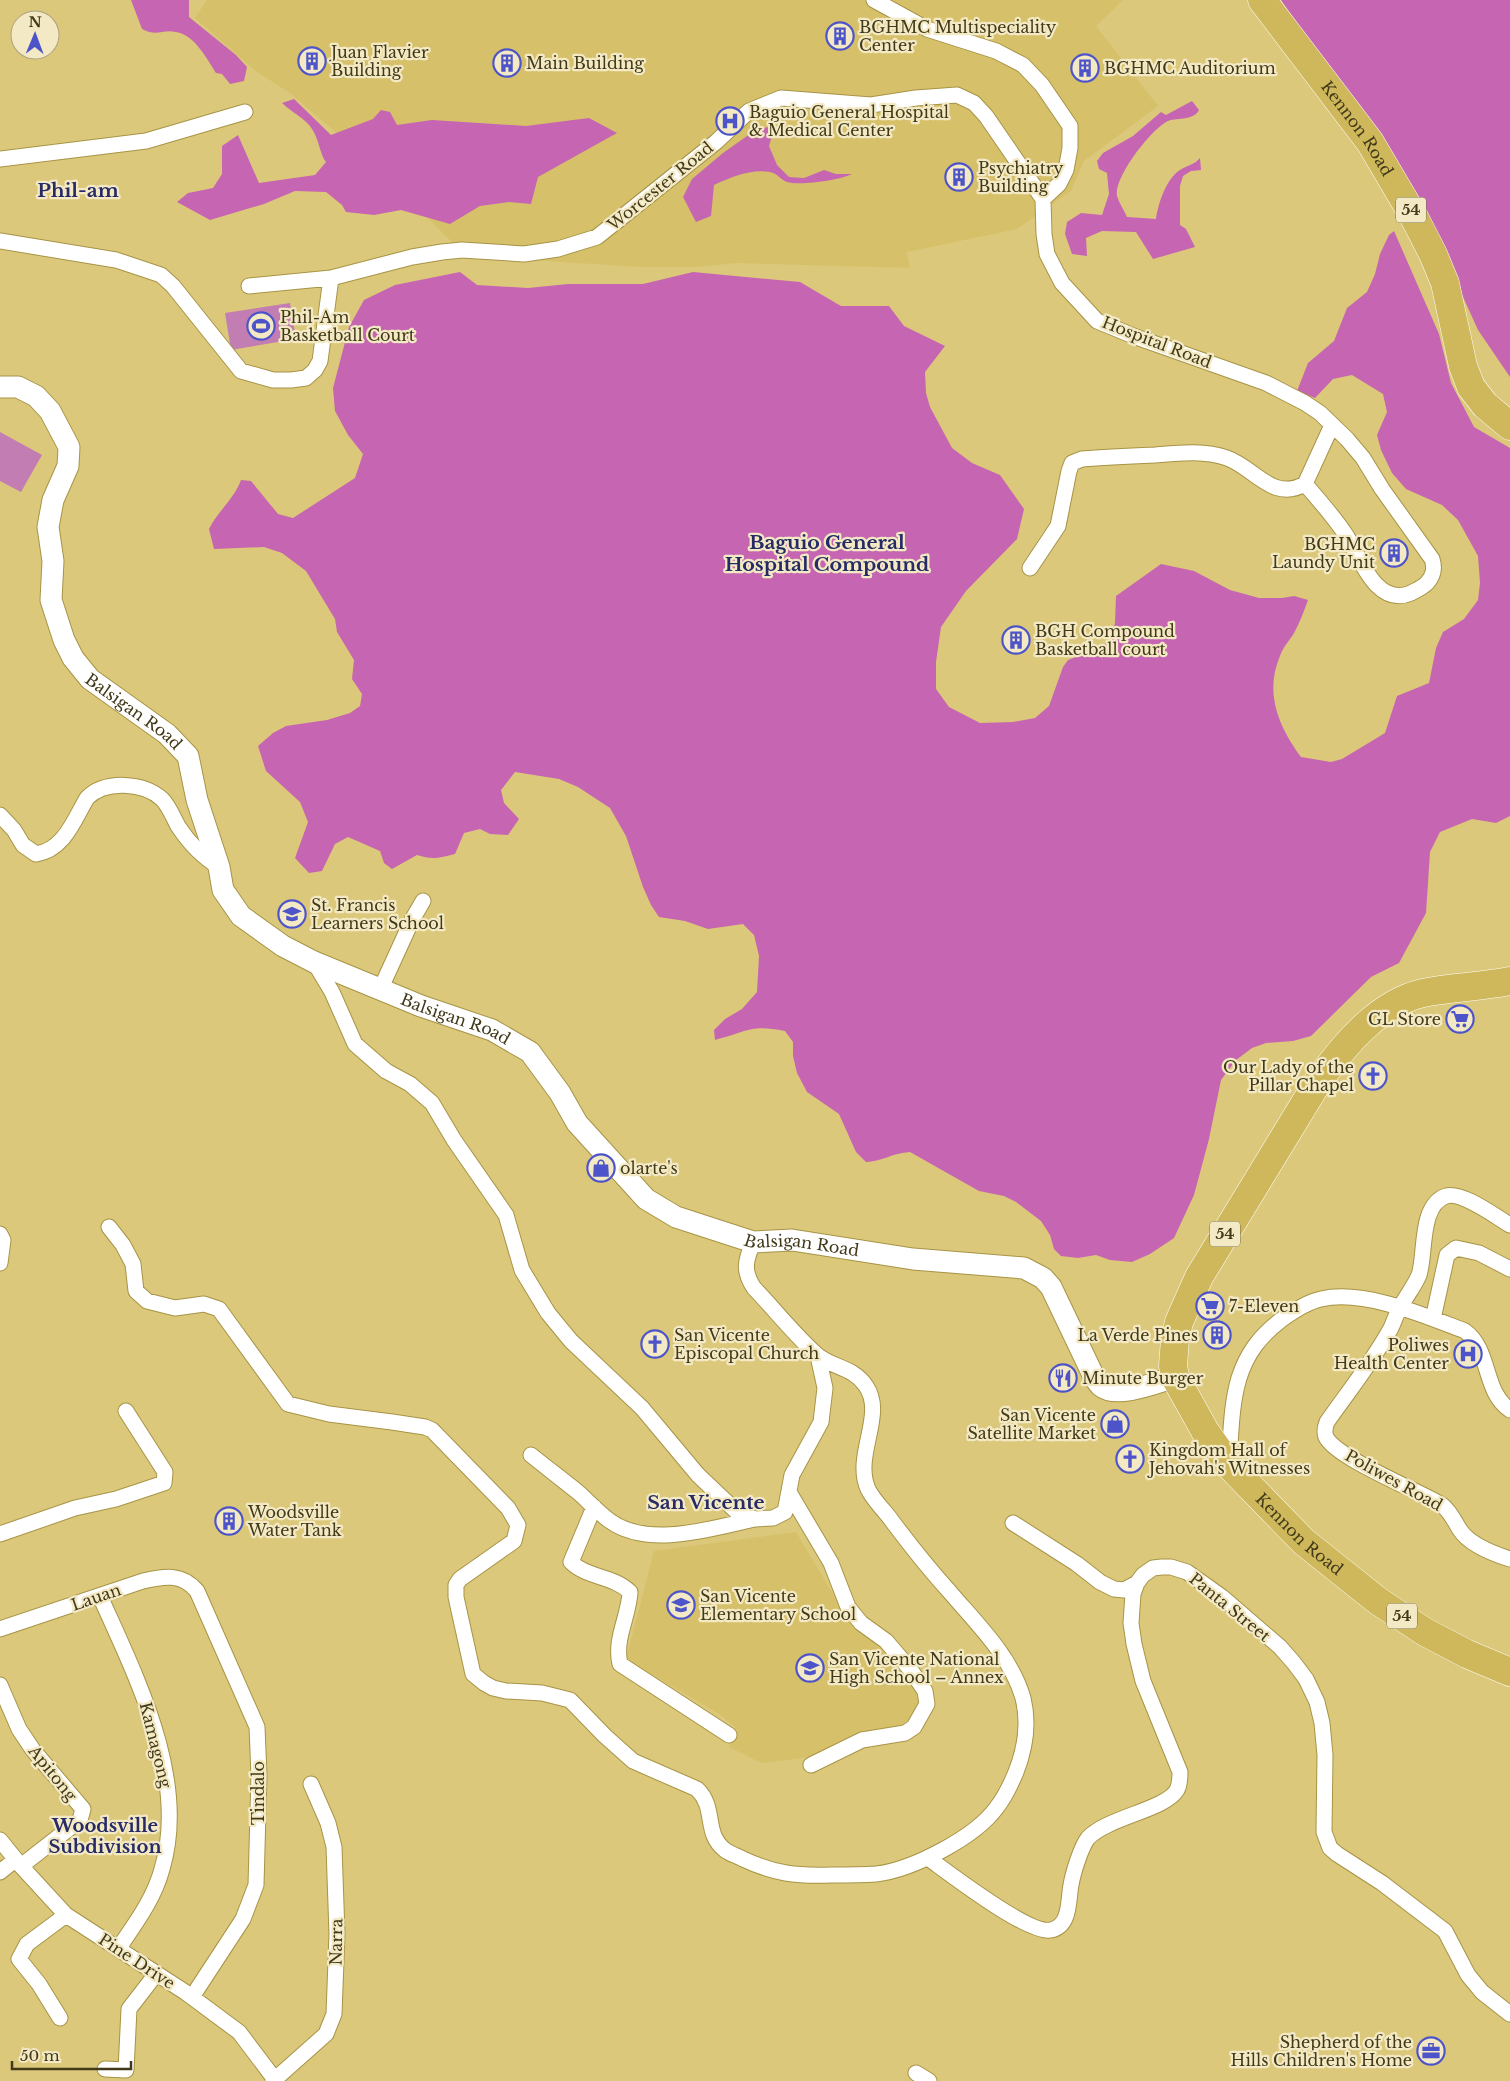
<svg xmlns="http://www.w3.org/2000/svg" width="1510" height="2081" viewBox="0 0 1510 2081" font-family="'Libre Baskerville',serif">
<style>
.built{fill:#d6c06a}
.green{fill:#c27eb2}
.forest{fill:#c665b2}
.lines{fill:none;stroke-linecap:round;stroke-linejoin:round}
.street-casing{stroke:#a79446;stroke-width:17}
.secondary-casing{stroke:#a79446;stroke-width:23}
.highway-casing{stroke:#fff;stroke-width:29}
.street{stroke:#fff;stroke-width:15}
.secondary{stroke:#fff;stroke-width:21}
.highway{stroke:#ceb85b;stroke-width:28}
.labels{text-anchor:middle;stroke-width:4.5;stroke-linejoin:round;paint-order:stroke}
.shield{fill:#f3e9c4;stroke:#766e4c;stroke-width:1}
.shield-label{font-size:15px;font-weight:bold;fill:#413918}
.poi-label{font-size:16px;fill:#413918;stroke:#f3e9c4;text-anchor:start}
.street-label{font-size:16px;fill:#413918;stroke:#f3e9c4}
.neighbourhood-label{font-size:18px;font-weight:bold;fill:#262b65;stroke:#f3e9c4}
.quarter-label{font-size:19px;font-weight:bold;fill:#262b65;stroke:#f3e9c4}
</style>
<rect width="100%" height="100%" fill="#dcc87b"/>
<!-- built -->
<path class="built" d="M 207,0 L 1123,0 L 1096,26 L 1158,106 L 1084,161 L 1071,191 L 1017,229 L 907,252 L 910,268 L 737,263 L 696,267 L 639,267 L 485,257 L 455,245 L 374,165 L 290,93 L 257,72 L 195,18 Z
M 796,1532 L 853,1627 L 879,1644 L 918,1692 L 918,1705 L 911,1718 L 893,1730 L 810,1757 L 761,1763 L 729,1747 L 735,1727 L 719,1714 L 626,1659 L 654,1551 Z"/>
<!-- green -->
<path class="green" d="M 290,303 L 296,339 L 231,350 L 225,313 Z
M 0,432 L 42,455 L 21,492 L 0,481 Z"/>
<!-- forest -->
<path class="forest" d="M 131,0 L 189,0 L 189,17 L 236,55 L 247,67 L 244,81 L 230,84 L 222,74 L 216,73 C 207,59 195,35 176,32 C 162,29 157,37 142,29 Z
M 1281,0 L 1510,0 L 1510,377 L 1478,330 L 1445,257 L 1344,93 Z
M 294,99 L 331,135 L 373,119 L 381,110 L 390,112 L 397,125 L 432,120 L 526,126 L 589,118 L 617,133 L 538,177 L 531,204 L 509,202 L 480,206 L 450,224 L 401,210 L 374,215 L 346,212 L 342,205 L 326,192 L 295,191 L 264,204 L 210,220 L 177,202 L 188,193 L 213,188 L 222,174 L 222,146 L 238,135 L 259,183 L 315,175 L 326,162 C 320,155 319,139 312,129 C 305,118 291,112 282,103 Z
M 1192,101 L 1199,110 C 1193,121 1179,117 1168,121 C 1152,128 1113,178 1117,196 C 1119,203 1124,210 1127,217 L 1156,219 C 1158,204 1166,179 1180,170 C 1188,165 1194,165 1200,158 L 1201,170 L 1191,171 L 1183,176 L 1180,186 L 1180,225 L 1186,229 L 1195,247 L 1153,259 L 1136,232 L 1102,231 L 1086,238 L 1087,256 L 1072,254 L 1065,234 L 1067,222 L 1081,213 L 1102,215 L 1109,194 L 1107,173 L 1099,169 L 1097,161 L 1103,153 L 1133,136 L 1161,112 L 1166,115 Z
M 775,126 L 769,146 L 777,165 L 789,177 L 804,178 L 824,170 L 836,174 L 852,174 C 840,180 800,186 787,182 C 781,180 777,173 770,172 C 750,169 732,177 714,185 L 711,216 L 696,222 L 683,197 L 692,179 L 723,153 L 757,129 Z
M 1394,231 L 1439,334 L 1451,383 L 1474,427 L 1510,448 L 1510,816 L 1496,823 L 1472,819 L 1440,832 L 1430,852 L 1426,913 L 1399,963 L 1371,977 L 1311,1036 L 1293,1041 L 1266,1043 L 1252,1048 L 1236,1060 L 1221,1080 L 1209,1139 L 1194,1195 L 1174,1238 L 1150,1254 L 1132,1262 L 1110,1260 L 1096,1255 L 1078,1258 L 1061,1256 L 1054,1249 L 1050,1235 L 1041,1221 L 1016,1202 L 1004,1196 L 979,1191 L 910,1152 C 892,1153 881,1162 866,1162 L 856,1152 L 839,1114 L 807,1092 L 797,1073 L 793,1056 L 793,1042 L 785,1031 C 751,1024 746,1032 715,1040 L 714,1030 L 725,1019 L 742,1009 L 757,992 L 759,956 L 754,935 L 743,924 L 708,929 L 685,921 L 659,917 L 651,905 L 643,887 L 626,836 L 610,808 L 578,787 L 559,779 L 515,772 L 501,790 L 504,803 L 519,819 L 508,835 L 490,834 L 480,829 L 464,833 L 455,854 C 440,858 432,860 417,855 L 392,869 L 384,863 L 380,851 L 348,837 L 335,844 L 322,871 L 309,873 L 295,858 L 308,822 L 300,802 L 266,771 L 258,746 L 273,733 L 286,726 L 327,720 L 350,713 L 360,706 L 362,694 L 352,679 L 354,660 L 337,632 L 335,619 L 306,571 L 282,553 L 264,547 L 214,549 L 209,529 C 218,511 234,499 241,480 L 251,481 L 278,514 L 293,518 L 355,478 L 363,454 L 348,435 L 335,411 L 333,388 L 349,327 L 364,300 L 395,285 L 460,272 L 477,285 L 528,288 L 568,284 L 643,284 L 693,272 L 800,282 L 841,306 L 889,306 L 904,326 L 945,346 L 925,372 L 926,393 L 930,407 L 952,448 L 972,463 L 1000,475 L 1024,509 L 1017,539 L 966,591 L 941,627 L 936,662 L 936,689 L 949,707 L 980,723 L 1013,722 L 1035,718 L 1049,706 L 1063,667 L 1068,660 L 1087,653 L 1112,640 L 1115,622 L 1116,596 L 1161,564 L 1194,571 L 1230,590 L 1259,598 L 1282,598 L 1294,596 L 1308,600 C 1304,611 1300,622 1294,633 C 1290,640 1283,647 1280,656 C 1264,693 1279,727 1301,757 L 1331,762 L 1342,759 L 1385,733 L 1397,696 L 1429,683 L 1436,648 L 1443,632 L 1464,619 L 1478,600 L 1480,583 L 1478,556 L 1458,520 L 1442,505 L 1406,489 L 1392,473 L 1381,450 L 1377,435 L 1387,412 L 1383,394 L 1352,375 L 1333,379 L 1315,398 L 1297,391 L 1308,363 L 1334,341 L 1347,308 L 1367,292 L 1375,274 L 1380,254 L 1389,235 Z"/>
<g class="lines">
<!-- street casing -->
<g class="street-casing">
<path id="street" d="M 874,0 L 927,29 L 996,51 L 1023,65 L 1042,85 L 1070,126 L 1070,148 L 1066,170 L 1059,184 L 1043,199 L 1044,234 L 1047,254 L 1062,283 L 1097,321 L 1136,337 L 1266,383 L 1305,403 L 1320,413 L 1347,439 L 1363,458 L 1382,489 L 1432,559 C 1435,568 1434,575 1427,583 C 1422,588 1416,590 1411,593 C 1376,608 1360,557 1346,535 C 1334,517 1320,501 1305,484 C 1272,502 1255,468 1227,458 C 1203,450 1179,453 1155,455 C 1130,456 1106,457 1082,459 L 1072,463 L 1069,471 L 1058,526 L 1030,568
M 0,159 L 146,141 L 245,112
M 0,241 L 116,260 L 161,275 L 173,286 L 241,371 L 273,380 L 291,380 L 306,378 L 315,370 L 320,361 L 331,278
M 249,286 L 331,278 L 412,257 L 442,252 L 462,250 L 524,254 L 558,249 L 597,237 L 716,142 L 749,111 L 781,98 L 871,105 L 916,98 L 957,95 L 974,103 L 986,116 L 1043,199
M 1305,484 L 1332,425
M 0,815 L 14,830 L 23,845 L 36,854 C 64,850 74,820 87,798 C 105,780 143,782 162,799 C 169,806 173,817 178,826 C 189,843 201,856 219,867
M 314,962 L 332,992 L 355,1044 L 386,1071 L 410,1084 L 432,1103 L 454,1140 L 506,1215 L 522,1270 L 548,1313 L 571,1341 L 642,1408 L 698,1475 L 737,1512 L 755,1519 L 773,1518 L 785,1512 L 792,1475 L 821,1422 L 825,1388 L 818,1356
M 380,990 L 412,920 L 423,901
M 1510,1225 C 1496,1217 1462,1191 1446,1196 C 1419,1205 1426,1255 1419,1275 C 1414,1287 1406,1296 1400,1308 C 1396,1314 1394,1322 1391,1328 C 1373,1361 1348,1392 1327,1422 C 1325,1427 1324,1432 1326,1437 C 1336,1458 1419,1491 1442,1505 C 1451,1512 1454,1521 1460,1530 C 1470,1545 1494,1554 1510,1559
M 109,1227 L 123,1245 L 133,1264 L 136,1291 L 147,1301 L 175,1308 L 204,1304 L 219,1309 L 288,1404 L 329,1414 L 392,1422 L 425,1427 L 432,1430 L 508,1508 L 518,1525 L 514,1541 L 460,1579 L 456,1585 L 456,1597 L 473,1674 L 484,1683 L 493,1688 L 506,1691 L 542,1693 L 570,1700 L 605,1736 L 633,1761 L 697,1789 C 717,1808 703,1833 725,1850 C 730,1854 738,1856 743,1859 C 775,1874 796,1876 831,1875 C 846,1875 861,1875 876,1874 C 912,1870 976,1837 997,1807 C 1005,1797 1011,1784 1016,1772 C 1025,1749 1029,1722 1023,1698 C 1011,1656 976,1623 949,1591 C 929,1569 910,1545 892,1521 C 885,1511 873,1500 868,1489 C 853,1455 886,1415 866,1386 C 853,1366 831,1368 816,1354 C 794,1334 775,1310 754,1288 C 742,1270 746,1260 753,1242
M 0,1234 L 3,1240 L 0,1263
M 1433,1319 L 1447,1255 L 1456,1248 L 1479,1253 L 1510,1269
M 531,1455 C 547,1468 563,1480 579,1493 C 589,1502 599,1513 610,1521 C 649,1549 712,1528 755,1519
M 1229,1461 C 1231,1434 1231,1405 1239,1378 C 1247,1353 1260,1336 1281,1320 C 1292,1312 1307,1302 1321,1299 C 1364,1289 1426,1316 1465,1331 C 1491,1350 1483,1392 1510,1410
M 789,1492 L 831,1563 L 848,1607 L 861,1623 L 886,1641 L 910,1669 L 925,1691 L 927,1704 L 914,1727 L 905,1733 L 862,1740 L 811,1765
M 594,1507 L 571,1562 C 587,1578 612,1575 630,1592 C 629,1616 614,1639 620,1664 L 729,1735
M 1013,1523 L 1077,1564 L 1100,1582 L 1114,1589 L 1124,1590 L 1137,1583
M 0,1534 L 75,1508 L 116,1499 L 164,1483 L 165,1472 L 126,1411
M 100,1596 C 136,1677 189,1779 162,1869 C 154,1899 135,1924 118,1949
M 0,1629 L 143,1581 C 164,1576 182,1573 197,1591 L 257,1727 L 259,1776 L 256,1885 L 243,1919 L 192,1997
M 0,1685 L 19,1729 L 33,1750 L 83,1809 L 80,1820 L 21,1866
M 0,1840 L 21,1866 L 66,1915 L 185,1992 L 239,2032 L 276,2081
M 928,1858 C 949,1873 1029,1935 1051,1930 C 1071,1926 1068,1899 1071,1885 C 1073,1873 1081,1847 1088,1838 C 1108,1817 1165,1810 1177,1790 C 1180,1784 1180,1778 1180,1772 L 1143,1681 L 1134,1644 L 1131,1623 L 1133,1594 L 1137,1583 L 1143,1575 L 1153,1568 L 1162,1567 L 1171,1567 L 1187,1572 L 1222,1597 L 1280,1647 L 1294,1663 L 1306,1679 L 1317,1702 L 1322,1723 L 1325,1755 L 1324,1832 L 1330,1848 L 1337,1854 L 1382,1883 L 1445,1931 L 1468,1975 L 1482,1992 L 1510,2014
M 0,1872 L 15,1860
M 60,2018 L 39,1984 L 19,1959 L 27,1944 L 66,1915
M 105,2069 L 126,2070 L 129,2009 L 156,1974
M 916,2073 L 929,2081
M 273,2081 L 326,2034 L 334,2014 L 337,1934 L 334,1847 L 328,1823 L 311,1784"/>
</g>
<!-- secondary casing -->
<g class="secondary-casing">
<g id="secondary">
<path id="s1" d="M 0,387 L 18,387 L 36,396 L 50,411 L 69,447 L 68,466 L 53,500 L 48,527 L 53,561 L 51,600 L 64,640 L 73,658 L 90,679 L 167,734 L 188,756 L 197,800 L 219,867 L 223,890 L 241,916 L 283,946 L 314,962 L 421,1006 L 492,1030 L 530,1052 L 560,1093 L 577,1123 L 646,1199 L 676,1217 L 753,1242 L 792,1240 L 913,1259 L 1024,1268 L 1043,1278 L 1051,1287 L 1094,1377 C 1096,1380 1099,1384 1101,1386 C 1117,1399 1158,1382 1175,1377"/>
</g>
</g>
<!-- highway casing -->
<g class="highway-casing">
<g id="highway">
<path id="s2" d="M 1262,0 L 1370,142 L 1413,215 L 1433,254 L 1445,283 L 1463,366 L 1471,387 L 1485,405 L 1510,426"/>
<path id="s3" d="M 1510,981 C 1481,987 1452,987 1423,993 C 1379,1003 1344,1045 1319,1080 L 1199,1277 L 1179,1322 L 1175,1339 L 1173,1366 L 1175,1377 L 1205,1431 L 1229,1465 L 1304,1542 L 1378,1601 L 1425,1632 L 1467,1654 L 1510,1672"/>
</g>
</g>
<!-- street -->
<use href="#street" class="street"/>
<!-- secondary -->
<use href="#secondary" class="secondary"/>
<!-- highway -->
<use href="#highway" class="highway"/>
</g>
<!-- icons -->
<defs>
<g id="building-ring" transform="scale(1.4375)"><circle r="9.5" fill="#f3e9c4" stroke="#4d54c9" stroke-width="1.5"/><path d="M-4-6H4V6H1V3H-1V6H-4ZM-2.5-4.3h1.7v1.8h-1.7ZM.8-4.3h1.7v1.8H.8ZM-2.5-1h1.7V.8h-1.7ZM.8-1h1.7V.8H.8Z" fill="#4d54c9"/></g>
<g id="hospital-ring" transform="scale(1.4375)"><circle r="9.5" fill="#f3e9c4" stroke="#4d54c9" stroke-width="1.5"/><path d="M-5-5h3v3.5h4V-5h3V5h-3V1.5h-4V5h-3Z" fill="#4d54c9"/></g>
<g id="stadium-ring" transform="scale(1.4375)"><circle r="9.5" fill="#f3e9c4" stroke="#4d54c9" stroke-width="1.5"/><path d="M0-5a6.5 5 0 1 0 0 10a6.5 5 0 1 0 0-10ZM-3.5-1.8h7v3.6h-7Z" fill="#4d54c9"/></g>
<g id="school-ring" transform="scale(1.4375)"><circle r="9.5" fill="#f3e9c4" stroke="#4d54c9" stroke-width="1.5"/><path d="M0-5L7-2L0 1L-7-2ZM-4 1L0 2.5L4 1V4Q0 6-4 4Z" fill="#4d54c9"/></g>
<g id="supermarket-ring" transform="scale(1.4375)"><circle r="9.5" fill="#f3e9c4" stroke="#4d54c9" stroke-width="1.5"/><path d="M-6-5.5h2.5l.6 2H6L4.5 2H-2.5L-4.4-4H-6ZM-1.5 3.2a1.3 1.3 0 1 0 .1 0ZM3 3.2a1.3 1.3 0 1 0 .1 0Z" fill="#4d54c9"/></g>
<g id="church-ring" transform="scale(1.4375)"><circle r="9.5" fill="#f3e9c4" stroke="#4d54c9" stroke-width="1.5"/><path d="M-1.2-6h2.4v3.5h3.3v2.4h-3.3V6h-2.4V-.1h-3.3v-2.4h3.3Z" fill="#4d54c9"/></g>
<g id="shop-ring" transform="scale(1.4375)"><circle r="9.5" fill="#f3e9c4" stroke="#4d54c9" stroke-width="1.5"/><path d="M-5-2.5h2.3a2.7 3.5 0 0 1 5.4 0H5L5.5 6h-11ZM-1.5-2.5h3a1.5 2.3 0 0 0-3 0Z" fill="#4d54c9"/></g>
<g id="restaurant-ring" transform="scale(1.4375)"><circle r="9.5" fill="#f3e9c4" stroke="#4d54c9" stroke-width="1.5"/><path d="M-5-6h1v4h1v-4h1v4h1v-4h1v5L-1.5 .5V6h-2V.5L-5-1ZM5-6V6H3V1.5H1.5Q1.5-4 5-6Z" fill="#4d54c9"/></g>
<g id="office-ring" transform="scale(1.4375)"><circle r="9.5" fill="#f3e9c4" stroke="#4d54c9" stroke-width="1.5"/><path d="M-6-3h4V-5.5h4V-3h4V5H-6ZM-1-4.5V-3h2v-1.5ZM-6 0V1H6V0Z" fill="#4d54c9"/></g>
</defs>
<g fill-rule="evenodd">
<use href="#building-ring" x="840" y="36"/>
<use href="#building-ring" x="312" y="61"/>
<use href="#building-ring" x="507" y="63"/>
<use href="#building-ring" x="1085" y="68"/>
<use href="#hospital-ring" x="730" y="121"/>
<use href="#building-ring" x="959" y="177"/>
<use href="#stadium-ring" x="261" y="326"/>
<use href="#building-ring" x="1394" y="553"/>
<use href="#building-ring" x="1016" y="640"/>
<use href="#school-ring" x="292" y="914"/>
<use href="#supermarket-ring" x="1460" y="1019"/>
<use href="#church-ring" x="1373" y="1076"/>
<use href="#shop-ring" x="601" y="1168"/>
<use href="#supermarket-ring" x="1210" y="1306"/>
<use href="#building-ring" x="1217" y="1335"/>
<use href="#church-ring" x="655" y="1344"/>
<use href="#hospital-ring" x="1468" y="1354"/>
<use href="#restaurant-ring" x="1063" y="1378"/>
<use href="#shop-ring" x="1115" y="1424"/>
<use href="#church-ring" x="1130" y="1459"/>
<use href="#building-ring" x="229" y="1521"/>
<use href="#school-ring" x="681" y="1605"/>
<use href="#school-ring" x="810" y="1668"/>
<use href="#office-ring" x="1431" y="2051"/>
</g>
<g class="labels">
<!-- shield labels -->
<g class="shield">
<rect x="1396" y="197.5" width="30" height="25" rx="4"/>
<rect x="1210" y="1221.5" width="30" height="25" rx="4"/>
<rect x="1387" y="1603.5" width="30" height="25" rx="4"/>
</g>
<g class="shield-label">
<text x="1411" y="215">54</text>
<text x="1225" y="1239">54</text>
<text x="1402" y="1621">54</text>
</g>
<!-- poi labels -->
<g class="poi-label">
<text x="859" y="33">BGHMC Multispeciality<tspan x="859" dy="18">Center</tspan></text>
<text x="331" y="58">Juan Flavier<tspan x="331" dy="18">Building</tspan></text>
<text x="526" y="69">Main Building</text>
<text x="1104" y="74">BGHMC Auditorium</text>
<text x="749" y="118">Baguio General Hospital<tspan x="749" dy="18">&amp; Medical Center</tspan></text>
<text x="978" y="174">Psychiatry<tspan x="978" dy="18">Building</tspan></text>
<text x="280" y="323">Phil-Am<tspan x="280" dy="18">Basketball Court</tspan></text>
<text x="1375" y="550" text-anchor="end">BGHMC<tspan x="1375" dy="18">Laundy Unit</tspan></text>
<text x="1035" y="637">BGH Compound<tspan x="1035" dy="18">Basketball court</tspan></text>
<text x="311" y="911">St. Francis<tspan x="311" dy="18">Learners School</tspan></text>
<text x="1441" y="1025" text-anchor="end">GL Store</text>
<text x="1354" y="1073" text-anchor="end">Our Lady of the<tspan x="1354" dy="18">Pillar Chapel</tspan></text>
<text x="620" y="1174">olarte's</text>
<text x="1229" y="1312">7-Eleven</text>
<text x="674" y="1341">San Vicente<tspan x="674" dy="18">Episcopal Church</tspan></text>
<text x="1198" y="1341" text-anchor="end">La Verde Pines</text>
<text x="1449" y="1351" text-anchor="end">Poliwes<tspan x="1449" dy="18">Health Center</tspan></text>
<text x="1082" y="1384">Minute Burger</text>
<text x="1096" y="1421" text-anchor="end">San Vicente<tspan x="1096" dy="18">Satellite Market</tspan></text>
<text x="1149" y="1456">Kingdom Hall of<tspan x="1149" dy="18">Jehovah's Witnesses</tspan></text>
<text x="248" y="1518">Woodsville<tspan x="248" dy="18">Water Tank</tspan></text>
<text x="700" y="1602">San Vicente<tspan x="700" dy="18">Elementary School</tspan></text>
<text x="829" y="1665">San Vicente National<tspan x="829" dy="18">High School – Annex</tspan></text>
<text x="1412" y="2048" text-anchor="end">Shepherd of the<tspan x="1412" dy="18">Hills Children's Home</tspan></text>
</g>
<!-- street labels -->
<g class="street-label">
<text dy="6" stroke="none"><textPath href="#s2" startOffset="160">Kennon Road</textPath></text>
<text transform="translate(660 186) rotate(-39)" y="6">Worcester Road</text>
<text transform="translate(1157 342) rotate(21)" y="6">Hospital Road</text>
<text dy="6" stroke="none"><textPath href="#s1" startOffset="400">Balsigan Road</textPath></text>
<text dy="6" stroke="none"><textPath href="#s1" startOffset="880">Balsigan Road</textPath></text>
<text dy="6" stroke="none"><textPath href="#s1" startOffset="1315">Balsigan Road</textPath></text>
<text transform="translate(1394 1480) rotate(29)" y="6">Poliwes Road</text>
<text dy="6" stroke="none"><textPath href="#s3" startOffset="764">Kennon Road</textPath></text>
<text transform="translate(96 1597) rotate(-19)" y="6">Lauan</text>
<text transform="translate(1230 1607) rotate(39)" y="6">Panta Street</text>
<text transform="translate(156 1745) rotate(76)" y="6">Kamagong</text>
<text transform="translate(53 1773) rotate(51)" y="6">Apitong</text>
<text transform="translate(258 1793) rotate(-90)" y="6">Tindalo</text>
<text transform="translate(336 1942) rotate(-89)" y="6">Narra</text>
<text transform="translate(137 1961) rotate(33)" y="6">Pine Drive</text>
</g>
<!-- neighbourhood labels -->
<g class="neighbourhood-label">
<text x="105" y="1832">Woodsville<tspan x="105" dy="21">Subdivision</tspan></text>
</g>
<!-- quarter labels -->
<g class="quarter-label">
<text x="78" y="197">Phil-am</text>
<text x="827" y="549">Baguio General<tspan x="827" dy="22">Hospital Compound</tspan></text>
<text x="706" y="1509">San Vicente</text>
</g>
</g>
<!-- north arrow -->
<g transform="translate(35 35) rotate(1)"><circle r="24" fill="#f3e9c4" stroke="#aca37f"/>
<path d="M0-4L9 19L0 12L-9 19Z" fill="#4d54c9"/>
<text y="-8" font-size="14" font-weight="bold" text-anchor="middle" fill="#413918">N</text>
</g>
<!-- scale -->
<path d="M12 2061v8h119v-8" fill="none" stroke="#413918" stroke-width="2.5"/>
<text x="20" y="2061" font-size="15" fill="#413918" stroke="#f3e9c4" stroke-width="4" paint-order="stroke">50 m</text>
</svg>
